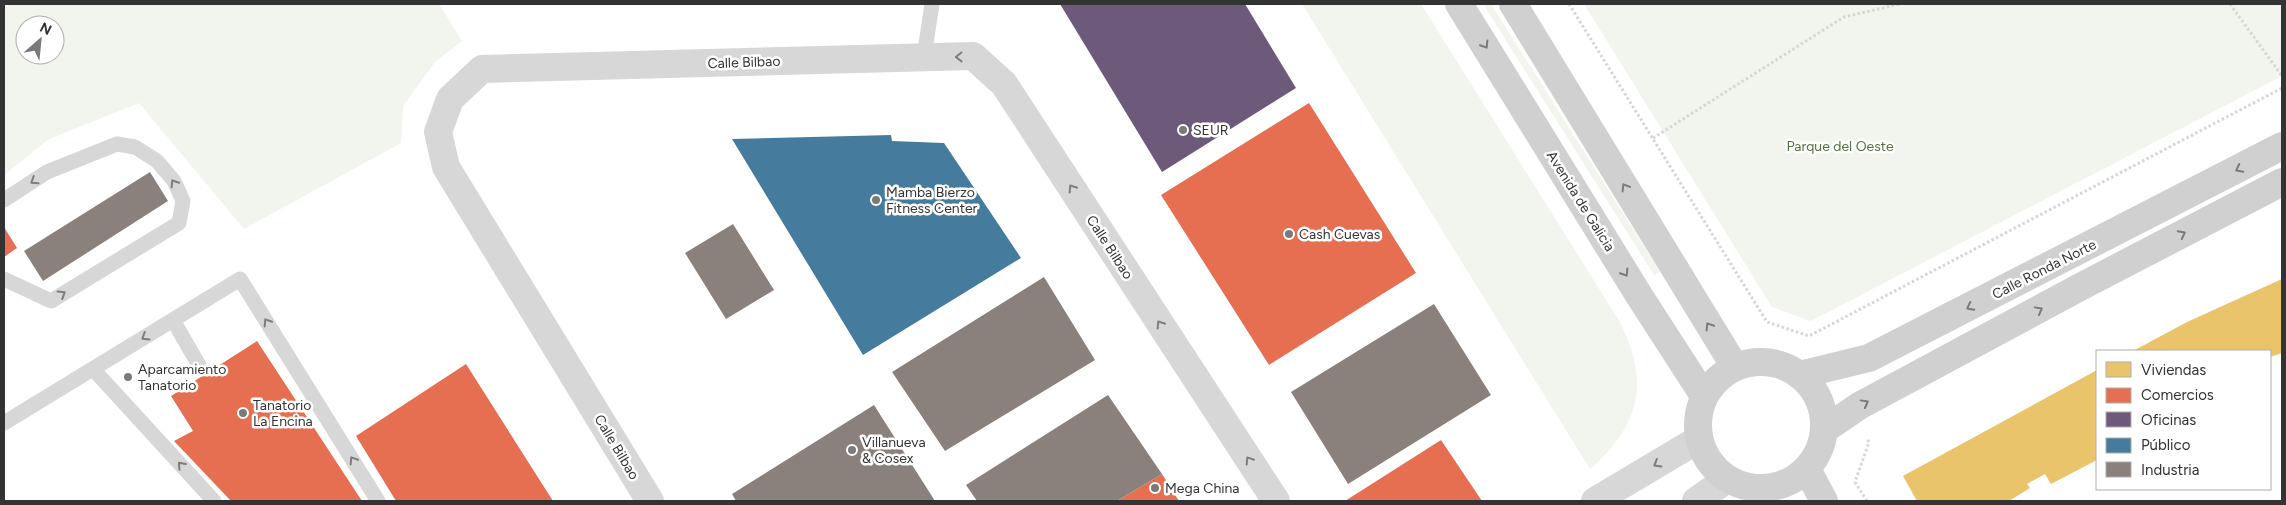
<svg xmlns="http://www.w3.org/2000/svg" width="2286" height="505" viewBox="0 0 2286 505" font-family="Figtree,sans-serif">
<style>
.green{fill:#f1f5ed;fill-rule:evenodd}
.homes{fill:#e9c46a}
.shops{fill:#e76f51}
.offices{fill:#6d597a}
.public{fill:#457b9d}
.industry{fill:#8a817c}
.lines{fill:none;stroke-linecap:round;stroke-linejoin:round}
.path{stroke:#d6d6d6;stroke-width:3;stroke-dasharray:2.5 2.5;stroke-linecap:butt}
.lane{stroke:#d7d7d7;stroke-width:15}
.street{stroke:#d7d7d7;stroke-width:28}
.secondary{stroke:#d0d0d0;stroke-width:28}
.oneway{stroke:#7a7a7a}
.oneway2{stroke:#7d7d7d}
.poi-dot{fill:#7a7a7a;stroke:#fff;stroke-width:2}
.labels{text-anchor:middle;stroke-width:5;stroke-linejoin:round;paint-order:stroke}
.street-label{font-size:14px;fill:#333;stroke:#fff}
.poi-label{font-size:14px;fill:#333;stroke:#fff;text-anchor:start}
.park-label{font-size:14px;fill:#56703f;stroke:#fff}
</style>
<rect width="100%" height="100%" fill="#fff"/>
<!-- green -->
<path class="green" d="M 4,4 L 439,4 L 462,41 L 435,62 L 403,106 L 401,143 L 244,229 L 139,103 L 49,139 L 4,175 ZM 25,25 L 55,25 L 55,55 L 25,55 Z
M 1302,4 L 1421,4 L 1618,319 C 1650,379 1642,424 1590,469 Z
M 1483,4 L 1491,4 L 1660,272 L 1654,275 Z
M 1584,4 L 2282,4 L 2282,76 L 1811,321 L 1772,307 Z"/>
<!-- homes -->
<path class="homes" d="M 2282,279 L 2282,353 L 2270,357 L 2270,351 L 2133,351 L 2187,322 Z
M 2097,370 L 2097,460 L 2051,484 L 2045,474 L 2027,484 L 2030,488 L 2009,501 L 1917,501 L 1903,476 Z"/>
<!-- shops -->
<path class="shops" d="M 1309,103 L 1416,273 L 1269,365 L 1161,195 Z
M 4,227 L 17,248 L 4,257 Z
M 257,341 L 362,501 L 231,501 L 174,441 L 193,431 L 171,396 Z
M 466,364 L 553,501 L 396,501 L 356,436 Z
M 1441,440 L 1482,501 L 1345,501 Z
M 1162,474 L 1179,501 L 1117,501 Z"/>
<!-- offices -->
<path class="offices" d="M 1060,4 L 1245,4 L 1296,88 L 1162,172 Z"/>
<!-- public -->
<path class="public" d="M 891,135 L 892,141 L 944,143 L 1021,258 L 863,355 L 732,139 Z"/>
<!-- industry -->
<path class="industry" d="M 150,172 L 168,201 L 43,281 L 24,251 Z
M 733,224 L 774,290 L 726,319 L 685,253 Z
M 1044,277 L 1095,360 L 945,451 L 892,372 Z
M 1434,304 L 1491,395 L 1348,484 L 1291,392 Z
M 1108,395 L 1162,474 L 1117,501 L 977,501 L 966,485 Z
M 874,405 L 935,501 L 736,501 L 732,494 Z"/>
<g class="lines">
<!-- path -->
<path class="path" d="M 1569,4 L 1767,322 L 1809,336 L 2282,88
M 2230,4 L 2282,76
M 1653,138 L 1844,17 L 1900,4
M 1867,501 L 1855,482 L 1869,442 L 1867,439"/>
<!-- lane -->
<path class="lane" d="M 924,57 L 932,4
M 4,200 L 47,172 L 117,144 L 135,147 L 157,161 L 174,181 L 183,201 L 179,223 L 51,301 L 4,279
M 173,320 L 200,367
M 93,369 L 214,501
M 4,423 L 240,279 L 378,501"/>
<!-- street -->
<path class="street" d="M 650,501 L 446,167 L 438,132 L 450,99 L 482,69 L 973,56 L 1004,84 L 1276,501
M 1595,501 L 1699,439
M 1696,501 L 1727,479"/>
<!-- secondary -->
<path class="secondary" d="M 1459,4 L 1640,297 L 1704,396
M 1513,4 L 1735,367
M1698 425a63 63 0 1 1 126 0a63 63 0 1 1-126 0Z
M 1799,375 L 1869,358 L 2282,146
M 1824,430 L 1859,406 L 2084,285 L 2282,182
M 1807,469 L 1824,501"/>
</g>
<!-- one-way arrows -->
<defs><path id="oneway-chevron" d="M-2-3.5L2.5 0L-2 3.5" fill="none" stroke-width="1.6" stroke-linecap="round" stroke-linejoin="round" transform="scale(1.25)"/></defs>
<g class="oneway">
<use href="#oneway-chevron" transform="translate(1485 45) rotate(58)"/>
<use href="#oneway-chevron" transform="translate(2239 169) rotate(153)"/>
<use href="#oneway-chevron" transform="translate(1625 187) rotate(-121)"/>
<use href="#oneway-chevron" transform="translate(2182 234) rotate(-27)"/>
<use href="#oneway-chevron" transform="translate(1625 273) rotate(58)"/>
<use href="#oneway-chevron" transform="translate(1970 307) rotate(153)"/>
<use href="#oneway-chevron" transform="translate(2039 310) rotate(-29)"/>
<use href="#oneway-chevron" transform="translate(1709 326) rotate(-122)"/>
<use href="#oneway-chevron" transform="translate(1865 403) rotate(-29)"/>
</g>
<g class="oneway2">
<use href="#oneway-chevron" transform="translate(959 57) rotate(179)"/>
<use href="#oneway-chevron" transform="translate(34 181) rotate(147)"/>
<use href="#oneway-chevron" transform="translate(174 183) rotate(-122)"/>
<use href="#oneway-chevron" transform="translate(1072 188) rotate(-123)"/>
<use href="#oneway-chevron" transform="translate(62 294) rotate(-32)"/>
<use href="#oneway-chevron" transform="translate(267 322) rotate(-122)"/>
<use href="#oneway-chevron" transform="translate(1160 324) rotate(-123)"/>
<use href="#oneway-chevron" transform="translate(145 337) rotate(148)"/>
<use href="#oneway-chevron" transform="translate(353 460) rotate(-122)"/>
<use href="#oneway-chevron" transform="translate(1249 460) rotate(-123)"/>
<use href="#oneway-chevron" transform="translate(1657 464) rotate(149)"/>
<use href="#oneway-chevron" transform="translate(181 465) rotate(-132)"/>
</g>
<!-- markers -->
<g class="poi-dot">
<circle cx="1183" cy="130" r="5"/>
<circle cx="876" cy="200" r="5"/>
<circle cx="1289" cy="234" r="5"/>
<circle cx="128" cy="377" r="5"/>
<circle cx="243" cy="413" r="5"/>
<circle cx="852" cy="450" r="5"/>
<circle cx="1155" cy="488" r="5"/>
</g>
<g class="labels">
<!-- street labels -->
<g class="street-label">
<text transform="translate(744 62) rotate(-2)" y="5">Calle Bilbao</text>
<text transform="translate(1581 201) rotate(58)" y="5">Avenida de Galicia</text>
<text transform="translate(1110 247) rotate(57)" y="5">Calle Bilbao</text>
<text transform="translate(2044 269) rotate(-27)" y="5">Calle Ronda Norte</text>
<text transform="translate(617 447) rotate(59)" y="5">Calle Bilbao</text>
</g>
<!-- poi labels -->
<g class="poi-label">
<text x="1193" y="135">SEUR</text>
<text x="886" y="197">Mamba Bierzo<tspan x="886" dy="16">Fitness Center</tspan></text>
<text x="1299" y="239">Cash Cuevas</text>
<text x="138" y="374">Aparcamiento<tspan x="138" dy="16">Tanatorio</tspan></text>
<text x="253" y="410">Tanatorio<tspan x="253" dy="16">La Encina</tspan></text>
<text x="862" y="447">Villanueva<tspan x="862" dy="16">&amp; Cosex</tspan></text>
<text x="1165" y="493">Mega China</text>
</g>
<!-- park labels -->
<g class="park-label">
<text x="1840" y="151">Parque del Oeste</text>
</g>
</g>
<!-- border -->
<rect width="2286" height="505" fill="none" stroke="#333333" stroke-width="10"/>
<!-- legend -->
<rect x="2096" y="350" width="175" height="140" fill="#ffffff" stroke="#adadad"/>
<rect x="2106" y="362" width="25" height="15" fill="#e9c46a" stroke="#adadad"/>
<text x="2141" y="375" font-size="15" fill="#333333">Viviendas</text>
<rect x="2106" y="388" width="25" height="15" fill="#e76f51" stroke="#adadad"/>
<text x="2141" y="400" font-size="15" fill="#333333">Comercios</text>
<rect x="2106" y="412" width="25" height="15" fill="#6d597a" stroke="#adadad"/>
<text x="2141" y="425" font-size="15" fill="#333333">Oficinas</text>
<rect x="2106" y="438" width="25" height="15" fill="#457b9d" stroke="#adadad"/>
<text x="2141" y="450" font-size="15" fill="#333333">Público</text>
<rect x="2106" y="462" width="25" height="15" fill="#8a817c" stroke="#adadad"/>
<text x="2141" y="475" font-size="15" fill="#333333">Industria</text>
<!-- north arrow -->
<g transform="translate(40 40) rotate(27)"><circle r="24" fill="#ffffff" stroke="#adadad"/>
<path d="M0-4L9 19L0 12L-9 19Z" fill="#7a7a7a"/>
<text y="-8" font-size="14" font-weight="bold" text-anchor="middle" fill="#333333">N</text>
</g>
</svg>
